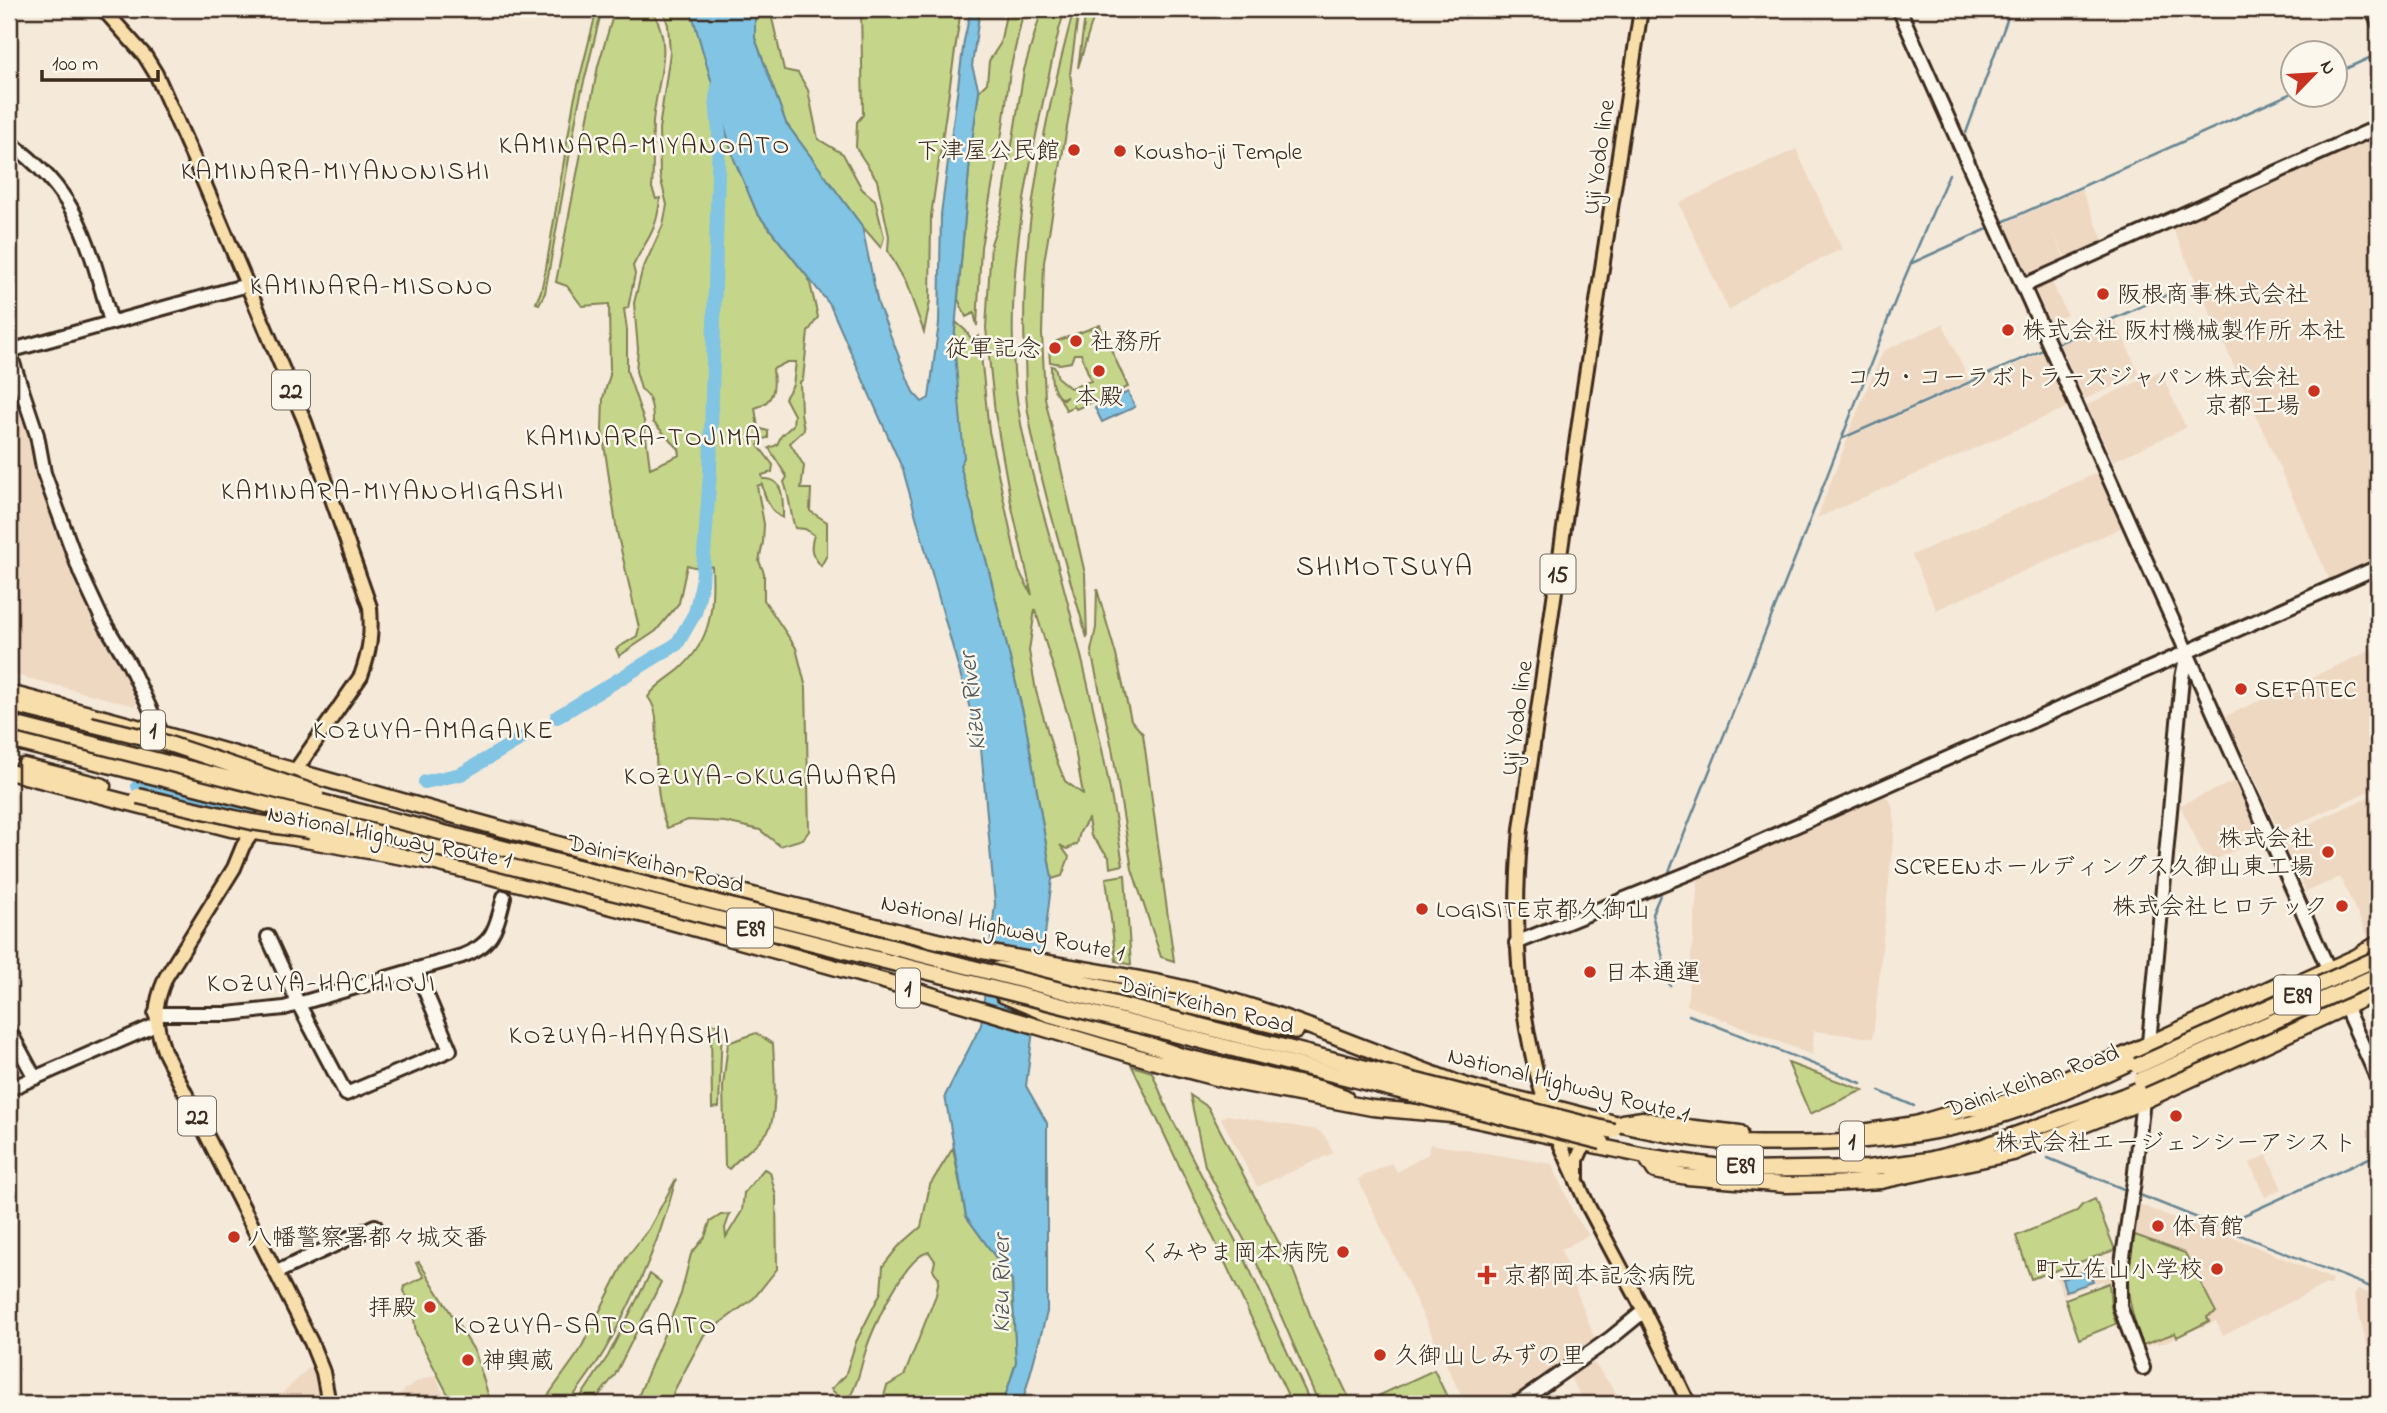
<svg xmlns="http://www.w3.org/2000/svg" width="2387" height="1413" viewBox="0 0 2387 1413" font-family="'Indie Flower','Klee One',sans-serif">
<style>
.built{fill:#eed8c2}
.green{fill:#c5d68b;stroke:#808054;stroke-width:2;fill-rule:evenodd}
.water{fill:#82c4e3;stroke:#668694;stroke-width:2}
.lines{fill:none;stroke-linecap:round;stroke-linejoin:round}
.stream{stroke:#668694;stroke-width:2.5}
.river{stroke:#82c4e3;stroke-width:14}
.secondary-tunnel{stroke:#d0c3b4;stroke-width:12;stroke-dasharray:12 6;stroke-linecap:butt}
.secondary-casing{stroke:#3b2a1e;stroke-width:18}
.primary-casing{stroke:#3b2a1e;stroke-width:18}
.highway-casing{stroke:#3b2a1e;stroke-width:19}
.secondary{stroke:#fbf7ec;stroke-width:12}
.primary{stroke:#f8deab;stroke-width:12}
.highway{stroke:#f8deab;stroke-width:14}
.highway-bridge-casing{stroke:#3b2a1e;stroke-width:19;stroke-linecap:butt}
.highway-bridge{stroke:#f8deab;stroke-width:14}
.poi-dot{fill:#c8321e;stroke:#fbf7ec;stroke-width:2.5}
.labels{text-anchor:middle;stroke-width:5;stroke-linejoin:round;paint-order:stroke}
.shield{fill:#fbf7ec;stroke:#75685c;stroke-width:2}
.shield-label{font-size:23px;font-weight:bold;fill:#3b2a1e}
.poi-label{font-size:24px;fill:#3b2a1e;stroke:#fbf7ec;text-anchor:start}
.street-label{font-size:24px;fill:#3b2a1e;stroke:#fbf7ec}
.neighbourhood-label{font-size:26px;letter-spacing:2px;fill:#3b2a1e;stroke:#fbf7ec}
.water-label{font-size:26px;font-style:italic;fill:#505859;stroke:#fbf7ec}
.quarter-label{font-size:28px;letter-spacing:2px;fill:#3b2a1e;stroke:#fbf7ec}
</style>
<rect width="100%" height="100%" fill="#f5e9d9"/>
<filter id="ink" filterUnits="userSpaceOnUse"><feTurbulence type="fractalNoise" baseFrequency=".0143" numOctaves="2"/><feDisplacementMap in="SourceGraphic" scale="14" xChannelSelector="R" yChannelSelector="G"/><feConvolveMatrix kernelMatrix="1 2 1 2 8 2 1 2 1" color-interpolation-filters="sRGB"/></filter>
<g filter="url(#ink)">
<!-- built -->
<path class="built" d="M 2378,135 L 2378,559 L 2330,581 L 2172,227 Z
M 1796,149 L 1842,249 L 1763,286 L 1729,311 L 1679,203 Z
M 2081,189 L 2105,244 L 2067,261 L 2052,230 L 2065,260 L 2031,276 L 2025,273 L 2003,224 Z
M 2050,278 L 2067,315 L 2050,322 L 2036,291 L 2038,283 Z
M 2115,320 L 2140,375 L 2085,399 L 2060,344 Z
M 1943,324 L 1969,381 L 1847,436 L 1883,351 Z
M 2044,352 L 2068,407 L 1817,518 L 1848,438 Z
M 2160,371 L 2186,428 L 2113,461 L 2087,405 Z
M 9,399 L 21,412 L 50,506 L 88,606 L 120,661 L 139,700 L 135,706 L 9,673 Z
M 2097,473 L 2121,528 L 1936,610 L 1912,555 Z
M 2378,647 L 2378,787 L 2279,832 L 2226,716 Z
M 2235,781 L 2261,838 L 2212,861 L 2210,856 L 2205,858 L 2180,805 Z
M 2378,793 L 2378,930 L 2367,935 L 2340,877 L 2306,892 L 2280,837 Z
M 1884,796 L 1891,802 L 1895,821 L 1873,1038 L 1814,1031 L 1812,1055 L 1687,1005 L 1698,879 Z
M 1227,1115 L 1318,1130 L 1325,1136 L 1333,1153 L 1257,1187 L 1221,1118 Z
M 1430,1144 L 1552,1164 L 1574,1214 L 1589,1235 L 1561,1250 L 1596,1342 L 1506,1404 L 1465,1404 L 1358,1179 L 1392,1163 L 1397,1172 L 1428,1154 Z
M 2267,1155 L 2282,1189 L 2265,1197 L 2250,1163 Z
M 2141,1205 L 2192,1225 L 2198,1225 L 2240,1240 L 2332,1279 L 2330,1285 L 2326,1284 L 2223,1336 L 2216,1321 L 2158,1345 L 2157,1343 L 2141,1348 L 2127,1310 L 2125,1283 L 2127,1258 L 2137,1208 Z
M 2103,1260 L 2111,1272 L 2110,1281 L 2104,1283 L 2102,1281 L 2063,1295 L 2056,1277 Z
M 2358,1289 L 2378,1297 L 2378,1387 L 2354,1295 Z
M 1591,1359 L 1617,1394 L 1604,1404 L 1586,1404 L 1568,1374 Z
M 314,1363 L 317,1364 L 323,1404 L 271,1404 Z
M 436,1375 L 441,1389 L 450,1404 L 390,1404 L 402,1392 L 418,1381 Z"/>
<!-- green -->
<path class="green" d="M 597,9 L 602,9 L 579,102 L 545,293 L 539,304 L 536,303 L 541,291 L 546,268 L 574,101 Z
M 615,9 L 651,9 C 676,46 656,81 653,122 C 652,144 654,166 652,188 L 656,199 L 660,198 C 657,232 647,238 633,266 L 635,274 L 628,308 L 624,309 L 627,330 L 627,371 L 644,421 L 650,468 L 680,455 L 679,449 L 653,422 C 653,411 651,395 641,389 L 636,371 L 638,349 L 634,303 L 642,271 L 663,225 L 667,205 L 660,176 L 659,129 L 670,53 L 668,25 L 663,9 L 693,9 L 696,27 L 734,159 L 757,213 L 809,279 L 818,317 L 808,332 L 803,379 L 800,382 L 801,413 L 804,430 L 790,443 L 804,466 L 801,489 L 811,489 L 810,511 L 827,522 L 827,555 L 821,566 C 812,555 809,550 814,535 L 805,529 L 795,528 C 790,513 790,498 784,482 L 787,477 L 769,448 L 777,445 L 781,436 L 793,425 L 794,415 L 785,398 L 793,385 L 796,362 L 787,362 L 773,369 C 775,388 775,402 755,408 L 758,428 L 768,431 L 768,438 L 762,439 L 758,445 L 773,465 L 772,472 L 762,475 L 763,479 C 785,477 783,503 783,518 C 771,513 764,497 762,484 L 757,486 L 764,524 L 763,542 L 759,561 L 764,573 L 764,600 L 796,648 L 806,688 L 809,831 L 803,839 L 780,846 L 760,830 L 725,822 L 688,820 L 667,828 C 658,807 657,779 656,756 C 655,735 661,714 648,697 C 656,684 670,678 681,668 C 712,639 714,606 712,566 L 694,567 L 687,565 L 679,603 L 656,631 L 619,656 L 616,649 L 637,636 L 639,628 L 617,532 L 602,430 L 603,398 L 610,375 L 609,304 L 582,306 L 567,286 L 556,282 L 598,66 Z
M 755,9 L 773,9 L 775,12 L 771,14 L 784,70 L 798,73 L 808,90 L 818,139 L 843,154 L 862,189 L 875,200 L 884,237 L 881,248 L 862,226 L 786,123 L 755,38 Z
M 861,9 L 961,9 L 931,216 L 930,301 L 924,332 L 906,283 L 888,251 L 889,236 L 877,180 L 856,148 L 857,122 L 863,115 Z
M 1007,9 L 1024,9 L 1010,71 L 1003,127 L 981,247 L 977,326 L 974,313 L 966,317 L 958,299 L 971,148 L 979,91 L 987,83 L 989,61 L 1000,44 Z
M 1042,9 L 1065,9 L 1059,30 C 1034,141 1006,255 1014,370 C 1018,433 1038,494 1055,555 C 1083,657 1107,761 1123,865 L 1110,868 L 1109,857 L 1091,836 L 1088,819 L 1080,832 L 1077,844 L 1067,849 L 1060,845 L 1069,857 L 1062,876 L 1052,879 L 1025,721 L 988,567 L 960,465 L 954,341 L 956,322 L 966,331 L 972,340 L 979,336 L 989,431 L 1019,571 L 1032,595 L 1011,503 L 995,413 L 986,328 L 991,244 L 1001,214 L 1024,70 ZM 1035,609 L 1070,722 L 1083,794 L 1065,781 L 1054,754 L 1036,691 L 1029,651 Z
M 1074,9 L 1079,9 L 1070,74 L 1073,92 L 1044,262 L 1042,334 L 1045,398 L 1085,574 L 1087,638 C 1066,564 1041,489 1028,412 C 1025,395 1026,377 1025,359 C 1019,239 1043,124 1074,9 Z
M 1086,9 L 1096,9 L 1078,68 Z
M 1100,325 L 1128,387 L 1076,409 L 1074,406 L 1066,410 L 1061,400 L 1067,397 L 1060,398 C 1051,389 1051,378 1051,366 L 1055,367 L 1058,378 L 1070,388 L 1091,381 L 1081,354 L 1074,354 L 1071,362 L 1060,364 L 1050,362 C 1049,352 1048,346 1057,341 Z
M 1097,589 L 1116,655 L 1131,720 L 1143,734 L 1174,961 L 1161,957 L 1132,869 L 1112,748 L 1091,651 L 1096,628 Z
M 1125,875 L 1131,965 L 1116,961 L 1106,878 Z
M 711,1023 L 722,1026 L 719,1107 L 712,1108 Z
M 756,1033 L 773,1044 C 774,1063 778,1116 768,1131 C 757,1146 741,1155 729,1169 L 725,1166 L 723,1086 L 728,1043 Z
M 1788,1063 L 1863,1090 L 1810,1114 Z
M 1132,1066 L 1152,1072 L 1168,1111 L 1244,1257 L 1311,1404 L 1292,1404 Z
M 1190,1095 L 1208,1107 L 1293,1270 L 1314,1325 L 1352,1404 L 1327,1404 L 1325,1399 L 1316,1397 L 1266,1281 L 1205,1166 Z
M 953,1148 L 966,1216 L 1012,1280 L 1016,1362 L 1003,1404 L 883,1404 L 882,1402 L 887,1386 L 904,1376 L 936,1295 L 939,1278 L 933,1270 L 935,1261 L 929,1252 C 905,1256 871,1331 865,1353 C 860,1369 859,1380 851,1395 L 840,1398 L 831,1389 L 845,1376 L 856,1342 L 881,1292 L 883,1266 L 898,1247 L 921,1227 L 930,1185 Z
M 764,1169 L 770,1172 L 776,1196 L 777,1269 L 754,1298 L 704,1335 L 674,1391 L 670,1404 L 635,1404 L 681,1294 L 691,1254 L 705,1237 L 710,1222 L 721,1215 L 730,1214 L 725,1228 L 726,1237 L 742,1211 L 744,1193 Z
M 676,1179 C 660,1240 636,1296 605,1350 C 594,1369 580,1386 568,1404 L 542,1404 L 579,1352 L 627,1257 L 649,1229 Z
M 2095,1199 L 2115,1250 L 2031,1279 L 2016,1236 L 2077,1211 L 2082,1205 Z
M 2135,1235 L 2185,1253 L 2216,1312 L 2207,1317 L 2209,1321 L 2177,1337 L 2175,1333 L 2143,1345 C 2127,1303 2123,1279 2135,1235 Z
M 419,1262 L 475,1352 L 491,1404 L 453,1404 L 416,1333 L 413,1312 L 404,1291 L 405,1286 L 424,1277 L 416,1263 Z
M 650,1274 L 661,1282 L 615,1375 L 592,1404 L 576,1404 L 608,1356 Z
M 2109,1283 L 2111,1307 L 2116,1324 L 2079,1339 L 2065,1299 Z
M 1434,1370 L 1448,1399 L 1447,1404 L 1383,1404 L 1378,1396 Z"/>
<!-- water -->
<path class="water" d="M 693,9 L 755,9 L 755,38 L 786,123 L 862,226 L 878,304 L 913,392 L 922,402 L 929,398 L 939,323 L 941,214 L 964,41 L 971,9 L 980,9 L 972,66 L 979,91 L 971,148 L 954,341 L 964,458 L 960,465 L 988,567 L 1025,721 L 1052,879 L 1026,1086 L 1047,1123 L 1047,1312 L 1022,1404 L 1003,1404 L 1016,1362 L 1012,1280 L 966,1216 L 945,1096 L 981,1025 L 995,904 L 981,748 L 903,470 L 830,305 L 757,213 L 734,159 L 692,14 Z
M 1128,392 L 1135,407 L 1102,422 L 1095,408 Z
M 2088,1270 L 2093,1282 L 2066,1291 L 2062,1279 Z"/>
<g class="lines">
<!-- stream -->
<path class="stream" d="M 2334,74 L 2378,54
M 1966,133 L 2011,9
M 1998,224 L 2292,93
M 1912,263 L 1992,227
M 2054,345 L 2176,291
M 9,396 L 21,410 L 26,422
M 1843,438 L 2045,349
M 83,561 L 92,584
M 1669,872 L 1799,548 L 1899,291 L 1949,174
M 1661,893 L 1652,914 L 1670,986
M 1689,1015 L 1861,1083
M 1879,1091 L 1914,1106
M 2048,1158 L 2126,1190
M 2140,1195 L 2378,1290
M 2220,1226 L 2378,1154"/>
<!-- river -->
<path class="river" d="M 557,717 L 677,644 L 695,613 L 702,583 L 710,473 L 719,134 L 716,98 L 719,81
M 425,782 L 461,774 L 522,738
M 138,786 L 205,802 L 257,807
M 298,810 L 333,810"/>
<!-- secondary-tunnel -->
<path class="secondary-tunnel" d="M 504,897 L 518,821"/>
<!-- secondary casing -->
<g class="secondary-casing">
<path id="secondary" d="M 1899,9 C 2058,366 2220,723 2378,1080
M 2372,9 L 2378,22
M 9,142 C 80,194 88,242 111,322
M 2023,286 L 2378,127
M 161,732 L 129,664 L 102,619 L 81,574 L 44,473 L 37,435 L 9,351 L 247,285
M 268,937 L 299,1005 L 346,1094 L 450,1050 L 416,969
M 1516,943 L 1694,871 L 2378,567
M 155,1014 L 228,1014 L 284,1008 L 462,956 C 494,944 496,928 504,897
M 9,1030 L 35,1078
M 9,1089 L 156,1025
M 277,1272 L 375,1226
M 2143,1368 L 2120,1307 L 2120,1277 L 2134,1181 L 2148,1054 L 2182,678 L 2187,653
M 1517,1404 L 1611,1338 L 1644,1311"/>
</g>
<!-- primary casing -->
<g class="primary-casing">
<path id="primary" d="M 103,9 L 145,56 L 156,74 L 197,166 L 305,422 L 370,607 C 372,634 370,651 361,676 L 243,846 L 234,868 L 166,977 C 153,1007 154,1020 164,1051 L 311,1342 L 323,1372 L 329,1404
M 1548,1112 C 1517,1018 1512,927 1521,829 L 1584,388 L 1641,9
M 1554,1130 L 1588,1206 L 1644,1311 L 1689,1404
M 1577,1177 L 1577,1160 L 1584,1144"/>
</g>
<!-- highway casing -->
<g class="highway-casing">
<path id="highway" d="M 9,693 C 225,748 437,814 653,869 C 760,897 869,926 977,950 C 1050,965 1124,973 1196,991 C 1286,1013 1371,1052 1458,1083 C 1486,1093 1516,1098 1544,1105 C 1609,1122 1673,1140 1740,1143 C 1818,1145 1897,1142 1973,1123 C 2034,1108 2091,1081 2148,1054
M 9,704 L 90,724
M 24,766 L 103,786
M 9,772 L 231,829 L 282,836 L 432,862 L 664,920 L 898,985 L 1152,1061 L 1224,1080 L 1372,1108 L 1452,1115 L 1645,1156 L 1741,1170 L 1868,1168 L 1928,1160 L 1981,1147 L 2123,1096 L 2202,1063 L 2269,1031
M 316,832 L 421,850
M 998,969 C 1048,974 1096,986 1145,997 C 1196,1008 1246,1018 1296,1031
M 1003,995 L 1048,1014 L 1127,1037 L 1182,1056 L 1323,1089 L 1345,1097
M 1622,1122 L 1643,1119 L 1677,1126 L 1740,1133
M 1848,1134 L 1915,1124 L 1969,1108 L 1981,1109 L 2006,1102 L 2051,1085 L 2091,1066 L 2122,1056 L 2283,982 L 2294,985 L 2356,957 L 2378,943
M 1645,1156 L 1655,1171 L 1687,1177 L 1786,1185 L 1830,1184 L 1881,1181 L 2013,1153 L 2142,1102 L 2378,992"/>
</g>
<!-- secondary -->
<use href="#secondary" class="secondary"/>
<!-- primary -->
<use href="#primary" class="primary"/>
<!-- highway -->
<use href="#highway" class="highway"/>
<!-- highway-bridge casing -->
<g class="highway-bridge-casing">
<path id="highway-bridge" d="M 9,723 C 544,858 1079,994 1613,1131
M 90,724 L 160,741 L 316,793
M 9,740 L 1602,1142
M 138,796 L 252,822 L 310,831
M 2137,1066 L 2378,958
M 2141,1080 L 2378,975"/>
</g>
<!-- highway-bridge -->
<use href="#highway-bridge" class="highway-bridge"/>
</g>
</g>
<!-- markers -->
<g class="poi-dot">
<circle cx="1074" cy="150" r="7"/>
<circle cx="1120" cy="151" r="7"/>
<circle cx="2103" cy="294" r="7"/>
<circle cx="2008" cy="330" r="7"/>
<circle cx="1076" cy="341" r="7"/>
<circle cx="1055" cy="348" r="7"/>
<circle cx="1099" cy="371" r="7"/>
<circle cx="2314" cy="391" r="7"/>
<circle cx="2241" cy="689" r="7"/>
<circle cx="2328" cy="852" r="7"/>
<circle cx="2342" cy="906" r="7"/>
<circle cx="1422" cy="909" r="7"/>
<circle cx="1590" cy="972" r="7"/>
<circle cx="2176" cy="1116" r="7"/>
<circle cx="2158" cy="1226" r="7"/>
<circle cx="234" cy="1237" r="7"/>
<circle cx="1343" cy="1252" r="7"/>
<circle cx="2217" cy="1269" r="7"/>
<path d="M1483.5 1264.5h7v7h7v7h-7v7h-7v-7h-7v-7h7z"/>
<circle cx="430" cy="1307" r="7"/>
<circle cx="1380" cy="1355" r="7"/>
<circle cx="468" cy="1360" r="7"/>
</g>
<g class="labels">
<!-- shield labels -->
<g class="shield">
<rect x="272" y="370.5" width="38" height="39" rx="5"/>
<rect x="1540.5" y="554.5" width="35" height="39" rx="5"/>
<rect x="141" y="710.5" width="24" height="39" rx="5"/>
<rect x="727" y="908.5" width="46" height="39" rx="5"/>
<rect x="896" y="968.5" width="24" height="39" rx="5"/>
<rect x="2274" y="975.5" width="46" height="39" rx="5"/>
<rect x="178" y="1096.5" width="38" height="39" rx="5"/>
<rect x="1840" y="1121.5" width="24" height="39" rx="5"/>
<rect x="1717" y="1145.5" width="46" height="39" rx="5"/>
</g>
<g class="shield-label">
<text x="291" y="398">22</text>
<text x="1558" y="582">15</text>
<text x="153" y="738">1</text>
<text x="750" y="936">E89</text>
<text x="908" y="996">1</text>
<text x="2297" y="1003">E89</text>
<text x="197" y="1124">22</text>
<text x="1852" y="1149">1</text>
<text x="1740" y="1173">E89</text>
</g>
<!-- poi labels -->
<g class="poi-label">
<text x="1060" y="158" text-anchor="end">下津屋公民館</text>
<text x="1134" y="159">Kousho-ji Temple</text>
<text x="2117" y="302">阪根商事株式会社</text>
<text x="2022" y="338">株式会社 阪村機械製作所 本社</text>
<text x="1090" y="349">社務所</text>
<text x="1041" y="356" text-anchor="end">従軍記念</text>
<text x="2300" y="385" text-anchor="end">コカ・コーラボトラーズジャパン株式会社<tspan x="2300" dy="28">京都工場</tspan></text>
<text x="1099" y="404" text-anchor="middle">本殿</text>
<text x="2255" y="697">SEFATEC</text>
<text x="2314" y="846" text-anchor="end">株式会社<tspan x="2314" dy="28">SCREENホールディングス久御山東工場</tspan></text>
<text x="2328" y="914" text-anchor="end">株式会社ヒロテック</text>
<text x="1436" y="917">LOGISITE京都久御山</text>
<text x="1604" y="980">日本通運</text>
<text x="2176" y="1150" text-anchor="middle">株式会社エージェンシーアシスト</text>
<text x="2172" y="1234">体育館</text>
<text x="248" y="1245">八幡警察署都々城交番</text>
<text x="1329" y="1260" text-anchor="end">くみやま岡本病院</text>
<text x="2203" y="1277" text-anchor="end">町立佐山小学校</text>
<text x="1503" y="1283">京都岡本記念病院</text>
<text x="416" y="1315" text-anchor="end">拝殿</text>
<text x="1394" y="1363">久御山しみずの里</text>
<text x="482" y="1368">神輿蔵</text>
</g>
<!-- street labels -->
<g class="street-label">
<text transform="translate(1598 157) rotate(-82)" y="8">Uji Yodo line</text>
<text transform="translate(1516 718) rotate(-82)" y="8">Uji Yodo line</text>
<text transform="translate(390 836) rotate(11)" y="8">National Highway Route 1</text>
<text transform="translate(656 863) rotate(14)" y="8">Daini-Keihan Road</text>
<text transform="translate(1003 927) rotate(12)" y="8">National Highway Route 1</text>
<text transform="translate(1206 1004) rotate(14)" y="8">Daini-Keihan Road</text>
<text transform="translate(2032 1080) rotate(-19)" y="8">Daini-Keihan Road</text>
<text transform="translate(1569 1084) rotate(14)" y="8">National Highway Route 1</text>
</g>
<!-- neighbourhood labels -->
<g class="neighbourhood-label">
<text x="645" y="153">KAMINARA-MIYANOATO</text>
<text x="336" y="179">KAMINARA-MIYANONISHI</text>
<text x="372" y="294">KAMINARA-MISONO</text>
<text x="644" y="445">KAMINARA-TOJIMA</text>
<text x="393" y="499">KAMINARA-MIYANOHIGASHI</text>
<text x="434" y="738">KOZUYA-AMAGAIKE</text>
<text x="761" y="784">KOZUYA-OKUGAWARA</text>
<text x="322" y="991">KOZUYA-HACHIOJI</text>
<text x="620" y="1043">KOZUYA-HAYASHI</text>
<text x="586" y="1333">KOZUYA-SATOGAITO</text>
</g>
<!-- water labels -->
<g class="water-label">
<text transform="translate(971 702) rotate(-96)" y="9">Kizu River</text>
<text transform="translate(1000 1284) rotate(-90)" y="9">Kizu River</text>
</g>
<!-- quarter labels -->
<g class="quarter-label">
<text x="1385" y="575">SHIMOTSUYA</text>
</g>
</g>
<!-- margin -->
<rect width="2387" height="1413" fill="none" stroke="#fbf7ec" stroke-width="35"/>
<rect x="18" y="18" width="2352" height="1378" fill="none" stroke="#3b2a1e" stroke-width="2.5" filter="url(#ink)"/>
<!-- north arrow -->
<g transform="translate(2314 74) rotate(65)"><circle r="33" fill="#fbf7ec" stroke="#aea59a" stroke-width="2"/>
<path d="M0-5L12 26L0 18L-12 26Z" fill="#c8321e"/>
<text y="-10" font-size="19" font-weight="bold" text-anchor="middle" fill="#3b2a1e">N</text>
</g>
<!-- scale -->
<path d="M42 70v10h116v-10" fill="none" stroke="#3b2a1e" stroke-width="3.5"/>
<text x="52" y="70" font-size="21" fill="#3b2a1e" stroke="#fbf7ec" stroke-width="5" paint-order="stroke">100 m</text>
</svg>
